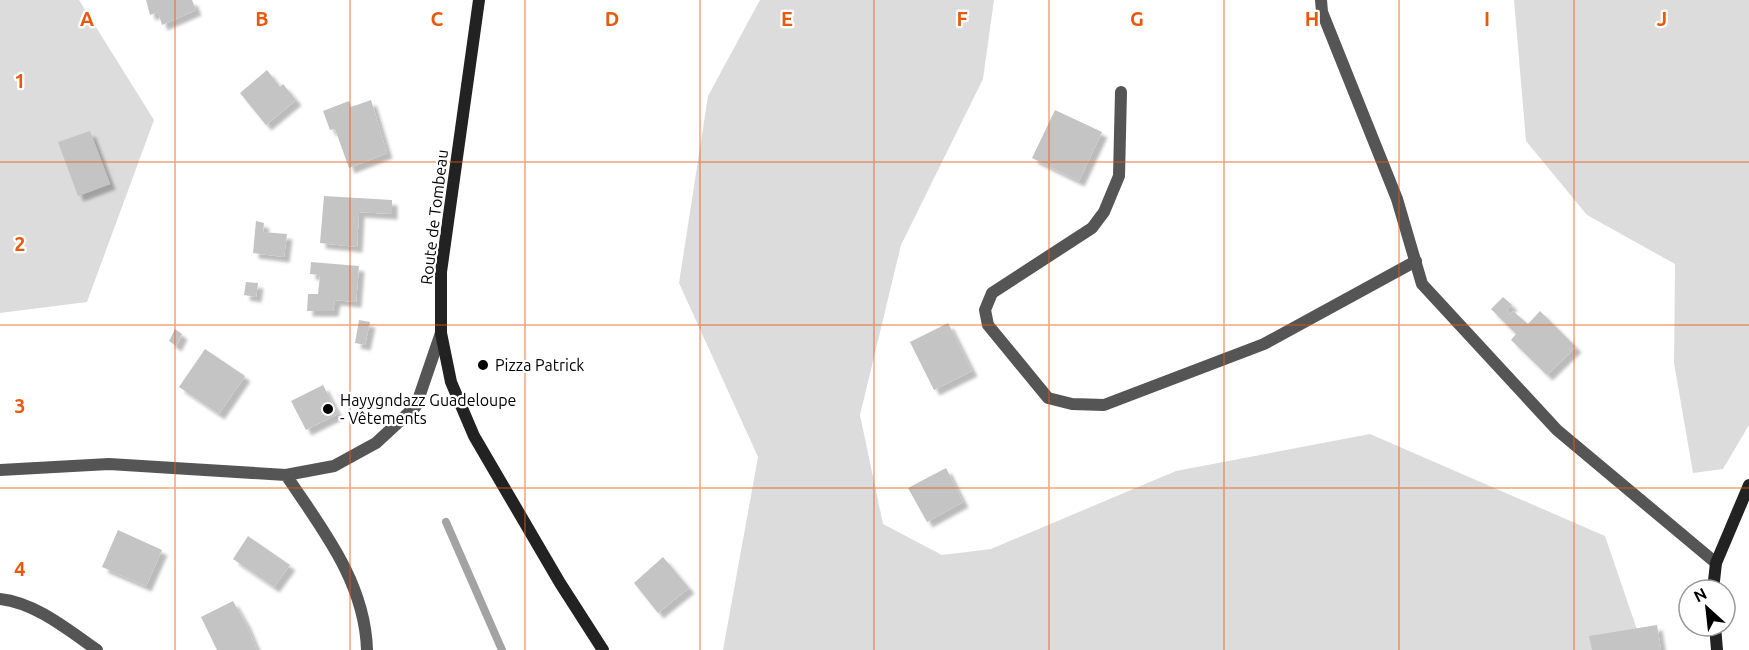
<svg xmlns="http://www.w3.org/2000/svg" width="1749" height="650" viewBox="0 0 1749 650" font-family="Ubuntu,sans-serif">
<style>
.green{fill:#dcdcdc}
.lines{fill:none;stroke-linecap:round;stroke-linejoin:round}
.stream{stroke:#a3a3a3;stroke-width:8}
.building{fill:#c4c4c4;filter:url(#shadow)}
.street{stroke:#555;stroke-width:12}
.secondary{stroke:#222;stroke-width:12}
.grid{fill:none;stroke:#e8590c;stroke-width:1.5;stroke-opacity:0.55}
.poi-dot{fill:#000;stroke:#fff;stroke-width:2}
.labels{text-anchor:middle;stroke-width:4.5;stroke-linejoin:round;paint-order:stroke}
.street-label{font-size:16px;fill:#000;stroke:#fff}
.poi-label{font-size:16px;fill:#000;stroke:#fff;text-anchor:start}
.grid-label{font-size:20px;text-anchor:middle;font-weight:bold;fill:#e8590c;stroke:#fff;stroke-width:4.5;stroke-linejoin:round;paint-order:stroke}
</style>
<defs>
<filter id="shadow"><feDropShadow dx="5.5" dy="5.5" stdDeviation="1.5" flood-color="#0004"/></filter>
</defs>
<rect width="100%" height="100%" fill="#fff"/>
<!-- green -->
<path class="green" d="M 0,0 L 79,0 L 154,120 L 87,302 L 0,313 Z
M 760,0 L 994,0 L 983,79 L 901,245 L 860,415 L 883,524 L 942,555 L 991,549 L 1176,471 L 1370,434 L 1605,536 L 1644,650 L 723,650 L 758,457 L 679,283 L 708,96 Z
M 1514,0 L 1749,0 L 1749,425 L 1723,469 L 1693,473 L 1674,363 L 1675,264 L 1587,215 L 1526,141 Z"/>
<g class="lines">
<!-- stream -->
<path class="stream" d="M 446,522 L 502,650"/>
</g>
<!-- building -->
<path class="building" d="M 146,0 L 192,0 L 196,10 L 162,25 L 158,12 L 150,15 Z
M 267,70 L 280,87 L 283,84 L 296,100 L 266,125 L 240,93 Z
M 371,100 L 387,153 L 349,168 L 335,129 L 330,130 L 323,111 L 349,101 L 351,107 Z
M 1055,110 L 1102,132 L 1079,181 L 1032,158 Z
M 90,131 L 110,184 L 78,196 L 58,142 Z
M 324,196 L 392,200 L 392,214 L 359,212 L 357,247 L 320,243 Z
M 256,221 L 264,223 L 263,232 L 287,234 L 284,257 L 253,253 Z
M 311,262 L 359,266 L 356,302 L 335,300 L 333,311 L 307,311 L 308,294 L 318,294 L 320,275 L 310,274 Z
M 246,282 L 258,283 L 256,297 L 244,295 Z
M 1503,297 L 1512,305 L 1507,310 L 1510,315 L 1513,311 L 1528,324 L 1540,311 L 1576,347 L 1547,375 L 1511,340 L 1516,334 L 1491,309 Z
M 359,320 L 370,322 L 365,345 L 355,343 Z
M 948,323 L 972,371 L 934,390 L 910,342 Z
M 175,329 L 182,334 L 176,346 L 169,341 Z
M 205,349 L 245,376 L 219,414 L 179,387 Z
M 323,385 L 338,414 L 306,430 L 291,401 Z
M 946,468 L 963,502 L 927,522 L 908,488 Z
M 118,530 L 162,550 L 146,586 L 102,567 Z
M 248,536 L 290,565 L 274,587 L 233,559 Z
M 663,557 L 689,588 L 658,613 L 634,583 Z
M 233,601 L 245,622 L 257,650 L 217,650 L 201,617 Z
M 1657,625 L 1661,650 L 1592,650 L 1589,636 Z"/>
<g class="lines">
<!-- street -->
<path class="street" d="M 1321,0 L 1322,12 L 1397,199 L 1422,284 L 1557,430 L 1716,563
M 1121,92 L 1119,176 L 1104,212 L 1092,228 L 992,293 L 985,310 L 988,325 L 1048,398 L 1072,404 L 1104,405 L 1264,344 L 1416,261
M 0,470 L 109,464 L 286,475 L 334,466 L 376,443 L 416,406 L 441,333
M 286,475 C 322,529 365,582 367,650
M 0,599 C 36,603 68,630 97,650"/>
<!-- secondary -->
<path class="secondary" d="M 479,0 L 441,272 L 441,333 L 451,382 L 474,436 L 560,583 L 603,650
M 1713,590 L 1716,563 L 1749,485
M 1715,626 L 1717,650"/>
</g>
<!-- grid -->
<path class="grid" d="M 175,0 L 175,650M 350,0 L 350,650M 525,0 L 525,650M 700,0 L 700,650M 874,0 L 874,650M 1049,0 L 1049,650M 1224,0 L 1224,650M 1399,0 L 1399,650M 1574,0 L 1574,650M 0,162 L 1749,162M 0,325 L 1749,325M 0,488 L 1749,488"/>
<!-- markers -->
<g class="poi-dot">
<circle cx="483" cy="365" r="6"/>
<circle cx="328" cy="409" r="6"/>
</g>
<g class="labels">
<!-- street labels -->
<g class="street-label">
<text transform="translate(434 217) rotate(-83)" y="6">Route de Tombeau</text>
</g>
<!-- poi labels -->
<g class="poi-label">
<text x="495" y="371">Pizza Patrick</text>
<text x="340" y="406">Hayygndazz Guadeloupe<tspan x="340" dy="18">- Vêtements</tspan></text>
</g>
</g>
<g class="grid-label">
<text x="87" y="26">A</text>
<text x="262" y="26">B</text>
<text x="437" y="26">C</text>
<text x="612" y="26">D</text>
<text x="787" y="26">E</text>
<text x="962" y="26">F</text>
<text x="1137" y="26">G</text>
<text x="1312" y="26">H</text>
<text x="1487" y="26">I</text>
<text x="1662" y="26">J</text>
<text x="20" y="88">1</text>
<text x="20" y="251">2</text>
<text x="20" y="413">3</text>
<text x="20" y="576">4</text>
</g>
<!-- north arrow -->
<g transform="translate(1707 608) rotate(333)"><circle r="28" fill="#ffffff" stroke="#999999" stroke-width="1.5"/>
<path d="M0-4.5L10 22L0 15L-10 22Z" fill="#000000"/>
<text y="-9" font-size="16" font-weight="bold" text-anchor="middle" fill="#000000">N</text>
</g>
</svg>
